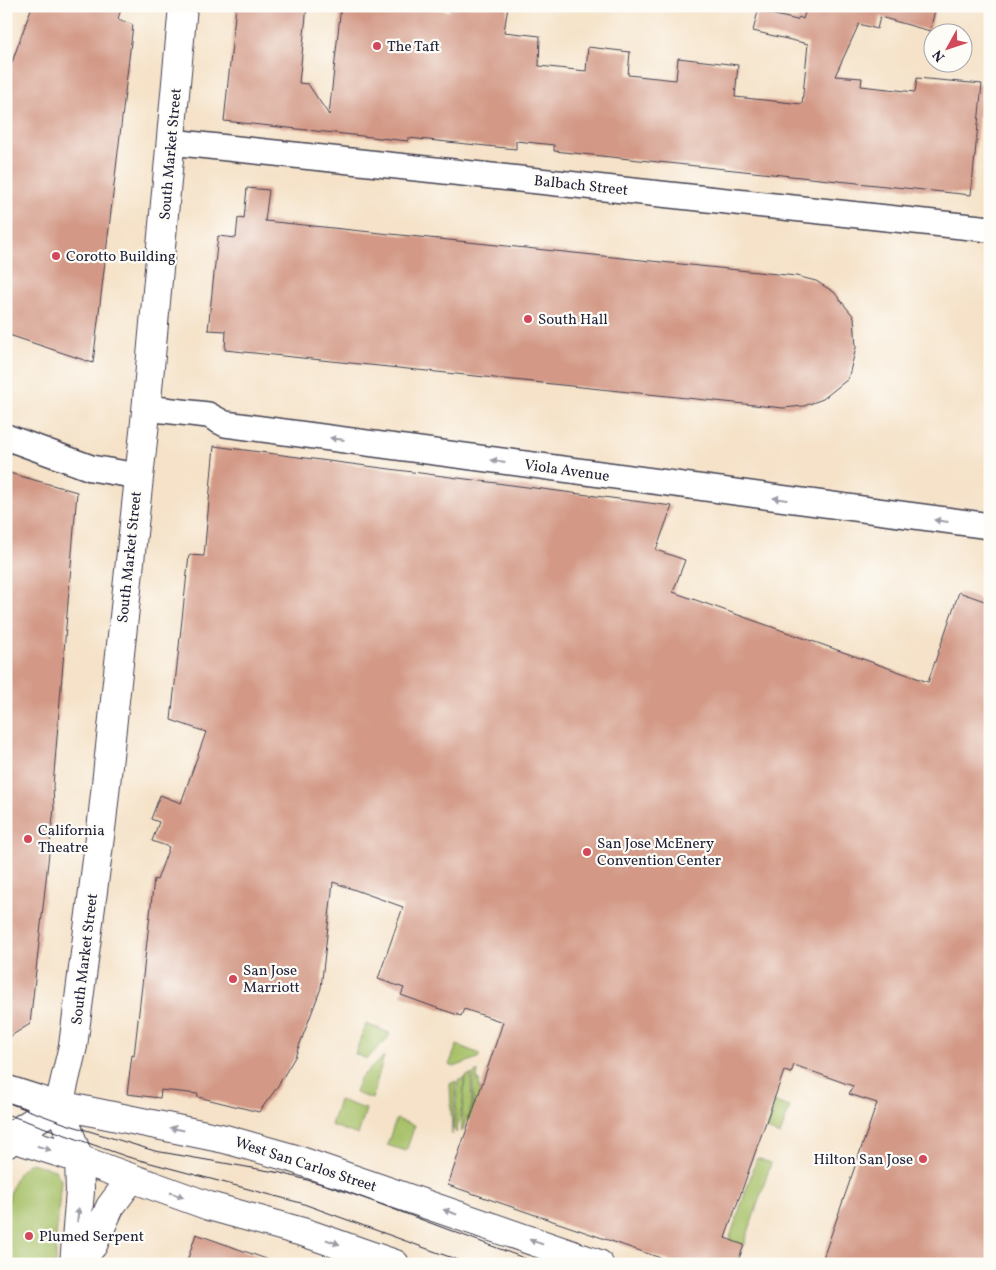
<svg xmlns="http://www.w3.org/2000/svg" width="996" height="1270" viewBox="0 0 996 1270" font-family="Vollkorn,serif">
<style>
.green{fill:#a6c066;stroke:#647150}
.building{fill:#d39986}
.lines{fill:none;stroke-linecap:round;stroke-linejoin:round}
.minor-casing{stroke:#423f50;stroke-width:28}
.major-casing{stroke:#423f50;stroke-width:30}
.minor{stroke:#fff;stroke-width:25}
.major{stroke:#fff;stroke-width:28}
.tram{stroke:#22223b;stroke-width:1}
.oneway{fill:#9c9ca7}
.poi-dot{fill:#d1495b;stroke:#fdfcf7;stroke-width:2}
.labels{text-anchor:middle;stroke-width:4.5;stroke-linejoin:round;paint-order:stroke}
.poi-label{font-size:15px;fill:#22223b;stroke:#fdfcf7;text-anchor:start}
.street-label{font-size:15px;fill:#22223b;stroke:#fdfcf7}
</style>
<rect width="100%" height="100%" fill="#fdfcf7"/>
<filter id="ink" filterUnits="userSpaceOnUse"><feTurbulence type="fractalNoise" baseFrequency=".02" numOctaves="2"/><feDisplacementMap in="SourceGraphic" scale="10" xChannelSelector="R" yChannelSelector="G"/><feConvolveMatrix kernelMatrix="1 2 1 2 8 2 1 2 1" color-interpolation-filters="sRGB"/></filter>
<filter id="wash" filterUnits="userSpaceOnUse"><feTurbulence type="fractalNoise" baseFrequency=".0096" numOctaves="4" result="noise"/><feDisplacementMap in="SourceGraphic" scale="20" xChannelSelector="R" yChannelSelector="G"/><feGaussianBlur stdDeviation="1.12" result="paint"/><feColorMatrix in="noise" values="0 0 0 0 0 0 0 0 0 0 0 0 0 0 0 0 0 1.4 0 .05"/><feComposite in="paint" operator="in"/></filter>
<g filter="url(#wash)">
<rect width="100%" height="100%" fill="#f5e2c8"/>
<!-- green -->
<path class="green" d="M 366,1024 L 390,1033 L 388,1038 L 367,1059 L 355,1054 Z
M 457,1045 L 480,1054 L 478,1058 L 454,1067 L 449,1065 Z
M 384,1056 L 372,1099 L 355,1093 L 360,1078 Z
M 478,1071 L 477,1080 L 479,1080 L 480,1098 L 472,1120 L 468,1119 L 473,1105 L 473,1074 Z
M 471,1074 L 472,1105 L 462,1132 C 460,1127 465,1087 465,1077 Z
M 464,1078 L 463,1105 L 456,1133 L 454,1128 L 458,1081 Z
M 456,1081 L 452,1134 L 450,1084 Z
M 339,1100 L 366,1109 L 358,1135 L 331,1125 Z
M 775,1102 L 790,1107 L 780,1135 L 767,1130 Z
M 396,1119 L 415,1125 L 406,1151 L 387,1145 Z
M 757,1158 L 771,1163 L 744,1245 L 729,1240 Z
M 32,1163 L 55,1170 L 61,1180 L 56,1236 L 56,1264 L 6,1264 C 6,1240 2,1170 32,1163 Z"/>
<g id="blocks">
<!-- building -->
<path class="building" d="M 32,6 L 122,6 L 118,19 L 133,25 L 93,363 L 6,334 L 6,79 Z
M 236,6 L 307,6 L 299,83 L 308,84 L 329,115 L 341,6 L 402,6 L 450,11 L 450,6 L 508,6 L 504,32 L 540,36 L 539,66 L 586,71 L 588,47 L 630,52 L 628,75 L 676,80 L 678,58 L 738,65 L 735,97 L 802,104 L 808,44 L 753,31 L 758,11 L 797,20 L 799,17 L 803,19 L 807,6 L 936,6 L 930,31 L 880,17 L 877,29 L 859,24 L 835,76 L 862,78 L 861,86 L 915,92 L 917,78 L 982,84 L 971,195 L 554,151 L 554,145 L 516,141 L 516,149 L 408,138 L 408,141 L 224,121 Z
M 247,188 L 269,190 L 265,221 L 796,276 L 816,281 L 834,292 L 854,317 L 856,348 L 848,379 L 823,399 L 804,406 L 783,408 L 225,350 L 226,331 L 208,330 L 218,236 L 236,238 L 238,218 L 244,219 Z
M 214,446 L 672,506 L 656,550 L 685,560 L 673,592 L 928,682 L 959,592 L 990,603 L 990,1264 L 821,1264 L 877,1103 L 849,1094 L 853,1086 L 794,1065 L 791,1073 L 784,1071 L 725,1238 L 744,1245 L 737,1264 L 678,1264 L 448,1185 L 503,1022 L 464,1009 L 461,1016 L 437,1008 L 401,995 L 404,988 L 378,979 L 403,907 L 333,882 L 321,988 L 295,1057 L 276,1089 L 259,1112 L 198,1097 L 198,1094 L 161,1090 L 160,1098 L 127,1094 L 132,1055 L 134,1056 L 154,879 L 157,880 L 169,847 L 152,841 L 159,822 L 151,819 L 160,795 L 181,803 L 206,732 L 171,720 L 189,555 L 204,556 Z
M 6,472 L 77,492 L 53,786 L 54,808 L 30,1024 L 6,1039 Z
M 196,1234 L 272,1261 L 272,1264 L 186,1264 Z"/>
</g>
</g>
<g filter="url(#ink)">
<use href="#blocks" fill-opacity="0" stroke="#423f50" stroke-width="1"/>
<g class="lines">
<!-- minor casing -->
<g class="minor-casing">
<path id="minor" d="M 171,142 L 990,229
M 146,408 L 208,415 L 225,424 L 990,526
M 6,437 L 91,468 L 138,476
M 6,1088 L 59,1105"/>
</g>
<!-- major casing -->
<g class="major-casing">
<path id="major" d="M 59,1105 L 225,1139 L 292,1158 L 599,1264
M 9,1137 L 79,1159 L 209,1206 L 306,1233 L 395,1264
M 6,1144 L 9,1137 L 59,1105
M 74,1264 L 80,1191 L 79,1159 L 59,1105 L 73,1046 L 102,821 L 145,422 L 183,6
M 77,1264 L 93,1245 L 110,1207 L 131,1179"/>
</g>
<!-- minor -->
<use href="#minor" class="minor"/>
<!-- major -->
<use href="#major" class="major"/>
<!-- tram -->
<path class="tram" d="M 6,1102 L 66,1124 L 155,1151 L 281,1173 L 337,1188 L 540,1264
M 6,1114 L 128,1157 L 301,1203 L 469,1264"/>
</g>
<!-- one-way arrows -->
<defs><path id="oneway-solid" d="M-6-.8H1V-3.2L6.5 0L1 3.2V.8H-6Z" transform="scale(1.25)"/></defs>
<g class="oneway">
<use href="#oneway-solid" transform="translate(337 439) rotate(-172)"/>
<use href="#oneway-solid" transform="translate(498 461) rotate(-172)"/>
<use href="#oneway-solid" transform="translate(780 499) rotate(-172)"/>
<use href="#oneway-solid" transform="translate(941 521) rotate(-172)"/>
<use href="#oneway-solid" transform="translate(177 1129) rotate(-168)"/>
<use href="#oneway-solid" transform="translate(44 1148) rotate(17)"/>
<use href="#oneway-solid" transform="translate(177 1195) rotate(19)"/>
<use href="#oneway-solid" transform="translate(450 1212) rotate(-161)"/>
<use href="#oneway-solid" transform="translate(78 1215) rotate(-84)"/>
<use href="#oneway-solid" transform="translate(333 1242) rotate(19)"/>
<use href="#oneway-solid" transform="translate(536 1242) rotate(-161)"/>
</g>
</g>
<!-- markers -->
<g class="poi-dot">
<circle cx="377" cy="46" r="5"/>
<circle cx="56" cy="256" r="5"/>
<circle cx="528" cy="319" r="5"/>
<circle cx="28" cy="839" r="5"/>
<circle cx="587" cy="852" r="5"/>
<circle cx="233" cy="979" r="5"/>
<circle cx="923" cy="1159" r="5"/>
<circle cx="29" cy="1236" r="5"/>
</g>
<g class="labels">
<!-- poi labels -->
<g class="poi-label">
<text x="387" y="51">The Taft</text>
<text x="66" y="261">Corotto Building</text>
<text x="538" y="324">South Hall</text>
<text x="38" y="835">California<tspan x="38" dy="17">Theatre</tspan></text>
<text x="597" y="848">San Jose McEnery<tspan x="597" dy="17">Convention Center</tspan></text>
<text x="243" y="975">San Jose<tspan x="243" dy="17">Marriott</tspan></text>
<text x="913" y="1164" text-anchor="end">Hilton San Jose</text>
<text x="39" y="1241">Plumed Serpent</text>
</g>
<!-- street labels -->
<g class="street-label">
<text transform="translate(170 154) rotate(-85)" y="5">South Market Street</text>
<text transform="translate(581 185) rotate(6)" y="5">Balbach Street</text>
<text transform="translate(567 470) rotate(8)" y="5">Viola Avenue</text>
<text transform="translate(129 557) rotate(-84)" y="5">South Market Street</text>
<text transform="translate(84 959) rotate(-83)" y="5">South Market Street</text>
<text transform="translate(306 1164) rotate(18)" y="5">West San Carlos Street</text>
</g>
</g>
<!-- margin -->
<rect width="996" height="1270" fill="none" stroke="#fdfcf7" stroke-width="25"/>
<!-- north arrow -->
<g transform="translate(948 48) rotate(230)"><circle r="24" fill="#fdfcf7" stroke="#a5a5ac"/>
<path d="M0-4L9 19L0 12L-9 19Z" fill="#d1495b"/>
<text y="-8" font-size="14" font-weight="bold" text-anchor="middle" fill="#22223b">N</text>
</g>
</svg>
